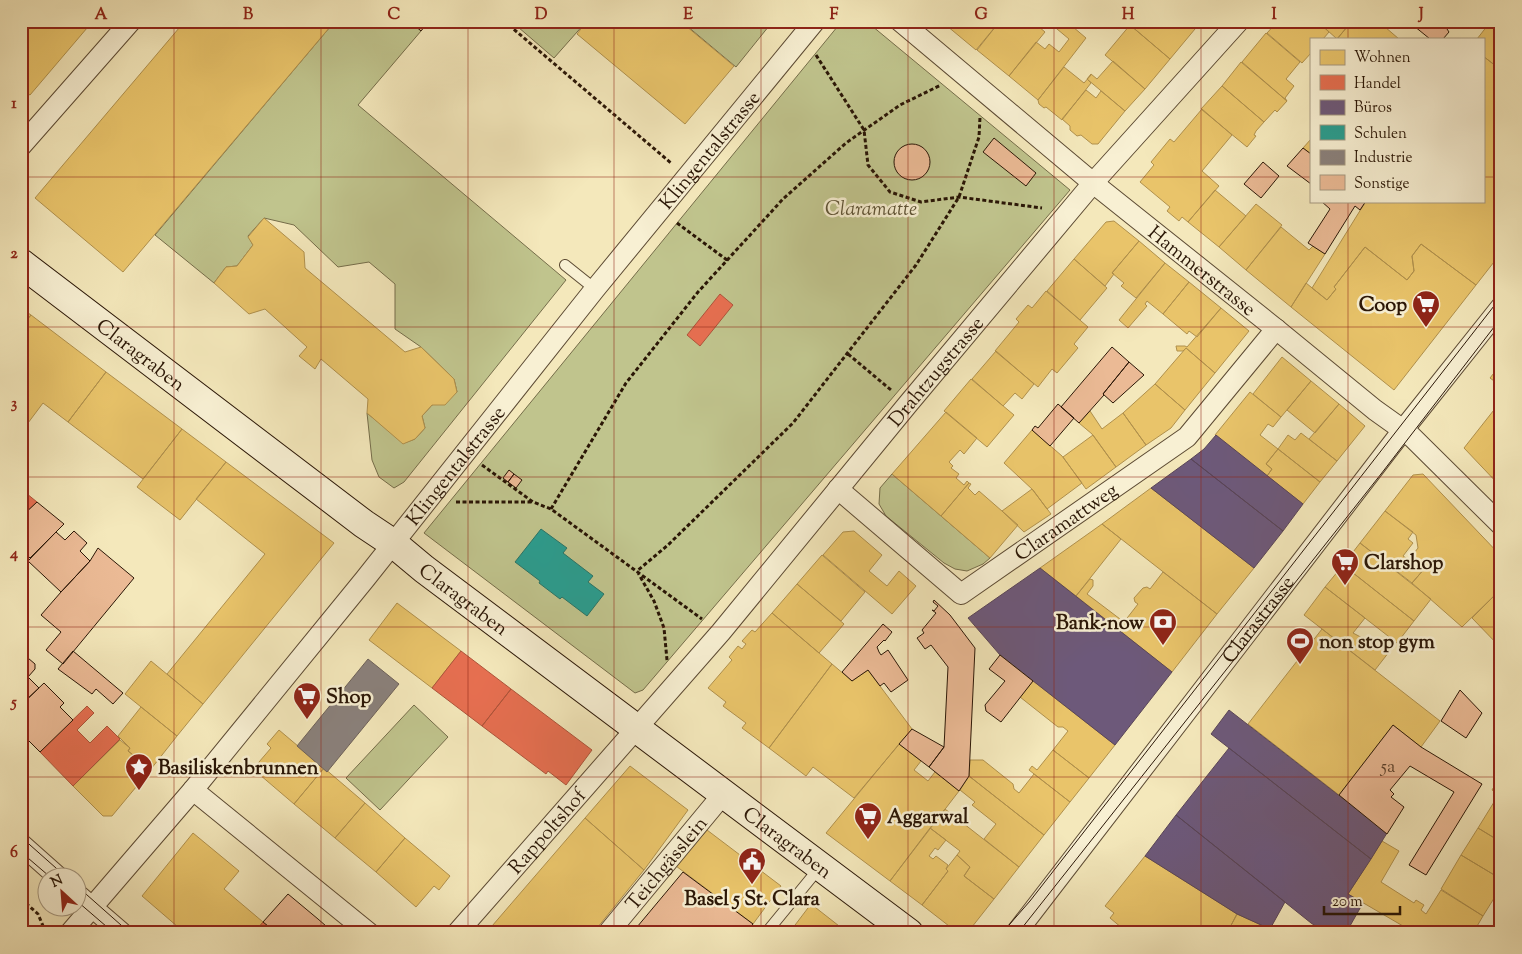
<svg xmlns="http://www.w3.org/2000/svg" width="1522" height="954" viewBox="0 0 1522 954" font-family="'Sorts Mill Goudy',serif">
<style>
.green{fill:#c0c48d;stroke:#756d4a}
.homes{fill:#e9c46a;stroke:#b0904c}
.shops{fill:#e76f51;stroke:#ae543a}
.offices{fill:#6d597a;stroke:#594557}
.schools{fill:#2a9d8f;stroke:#2a7466}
.industry{fill:#8a817c;stroke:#6d6159}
.building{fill:#ebba95;stroke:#2a1606}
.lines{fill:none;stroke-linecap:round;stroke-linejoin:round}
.lane-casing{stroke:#5c4a33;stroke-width:12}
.street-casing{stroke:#5c4a33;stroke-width:22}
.secondary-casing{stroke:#2a1606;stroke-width:30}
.path{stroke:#2a1606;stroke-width:3;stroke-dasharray:4 2.5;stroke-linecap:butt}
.lane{stroke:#f8f0d3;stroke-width:10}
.street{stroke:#f8f0d3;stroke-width:20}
.secondary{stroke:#f8f0d3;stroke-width:28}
.tram{stroke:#2a1606;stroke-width:1}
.grid{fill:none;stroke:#8f2418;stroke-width:1;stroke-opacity:0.55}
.labels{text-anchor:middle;stroke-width:5;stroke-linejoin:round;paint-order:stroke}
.number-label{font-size:18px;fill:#5a3f2a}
.street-label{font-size:20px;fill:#2a1606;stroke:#f8f0d3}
.park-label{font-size:20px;font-style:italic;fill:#5e5335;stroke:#f8f0d3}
.poi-label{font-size:20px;font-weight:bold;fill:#2a1606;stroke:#f8f0d3;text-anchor:start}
.neatline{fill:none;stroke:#8f2418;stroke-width:2}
.grid-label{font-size:16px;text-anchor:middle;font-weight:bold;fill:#8f2418}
</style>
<rect width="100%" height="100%" fill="#f4e8bb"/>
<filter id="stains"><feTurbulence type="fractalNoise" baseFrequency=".004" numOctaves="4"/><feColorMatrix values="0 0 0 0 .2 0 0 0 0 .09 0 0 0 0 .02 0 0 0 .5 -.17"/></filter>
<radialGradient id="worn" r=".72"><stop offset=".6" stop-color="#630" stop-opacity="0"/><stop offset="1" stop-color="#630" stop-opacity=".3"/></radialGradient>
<!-- green -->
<path class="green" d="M 335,21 L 410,21 L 421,31 L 358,105 L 566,280 L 404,482 L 394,488 L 379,477 L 372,460 L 367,413 L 404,443 L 415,439 L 425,428 L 422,416 L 432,405 L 457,392 L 454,379 L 421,347 L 395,329 L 395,284 L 369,262 L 338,267 L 294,225 L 264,218 L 248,236 L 253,245 L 237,266 L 226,267 L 214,283 L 155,235 Z
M 511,21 L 584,21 L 585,23 L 554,58 Z
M 681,21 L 773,21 L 736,67 Z
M 842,21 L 866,21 L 1070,190 L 643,690 L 635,693 L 424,533 Z
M 892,474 L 990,558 L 983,564 L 967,571 L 955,569 L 944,563 L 886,516 L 879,504 L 880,488 Z
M 414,705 L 448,737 L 380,810 L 346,778 Z"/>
<!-- homes -->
<path class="homes" d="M 27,21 L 93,21 L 30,95 L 21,88 L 21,28 Z
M 185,21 L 335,21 L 123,272 L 35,198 Z
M 587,21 L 680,21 L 734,66 L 685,124 L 577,34 Z
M 941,21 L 1000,21 L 976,50 Z
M 1000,21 L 1018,21 L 1023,25 L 1026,21 L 1032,21 L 1045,32 L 1009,76 L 977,50 Z
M 1053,21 L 1066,21 L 1086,38 L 1038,100 L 1009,76 L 1036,42 L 1045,49 L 1049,44 L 1059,52 L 1069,39 L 1051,24 Z
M 1134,21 L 1186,21 L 1195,29 L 1170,59 L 1130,25 Z
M 1186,21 L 1202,21 L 1195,29 Z
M 1278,21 L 1317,21 L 1329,32 L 1323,39 L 1311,39 L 1311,53 L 1302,63 L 1267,33 Z
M 1317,21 L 1352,21 L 1337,39 Z
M 1352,21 L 1378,21 L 1399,39 L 1337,39 Z
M 1491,21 L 1501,27 L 1501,70 L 1483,56 L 1483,39 L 1477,39 Z
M 1130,25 L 1170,59 L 1145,89 L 1105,55 Z
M 1266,33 L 1300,62 L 1286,79 L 1294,86 L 1285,98 L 1287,101 L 1242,62 Z
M 1483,56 L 1501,70 L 1501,253 L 1476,285 L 1421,244 L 1412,256 L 1414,271 L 1407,280 L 1365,247 L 1334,287 L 1336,289 L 1327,300 L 1312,288 L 1366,201 L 1483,201 Z
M 1113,61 L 1145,89 L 1125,111 L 1087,79 L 1091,74 L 1097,79 Z
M 1241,62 L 1287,101 L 1277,112 L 1275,110 L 1264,122 L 1222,86 Z
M 1064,67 L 1084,83 L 1091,75 L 1087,79 L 1091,83 L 1062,120 L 1046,107 L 1044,108 L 1039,104 L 1038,100 Z
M 1222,86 L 1264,122 L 1256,131 L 1254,135 L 1256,136 L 1247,147 L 1201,109 Z
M 21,88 L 29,95 L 21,106 Z
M 1086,90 L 1096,98 L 1101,91 L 1125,111 L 1098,144 L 1092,144 L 1081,135 L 1077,136 L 1070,130 L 1070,126 L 1062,119 Z
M 1202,109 L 1232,135 L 1202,171 L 1219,186 L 1188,222 L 1182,217 L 1179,221 L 1167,211 L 1170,207 L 1140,182 L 1154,165 L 1151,162 L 1170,139 L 1174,142 Z
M 1311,139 L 1311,154 L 1303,148 Z
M 1215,190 L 1246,216 L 1219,247 L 1188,222 Z
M 1256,204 L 1282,225 L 1246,270 L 1219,247 Z
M 264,218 L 304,252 L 305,268 L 405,352 L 421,347 L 454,379 L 457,392 L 445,405 L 432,405 L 422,416 L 425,428 L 415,439 L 403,444 L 367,413 L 368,399 L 321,359 L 315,369 L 299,356 L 307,347 L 265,309 L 249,314 L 214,283 L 226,267 L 237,266 L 253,245 L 248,237 Z
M 1114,221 L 1139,241 L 1112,273 L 1114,274 L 1105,286 L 1074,259 L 1106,222 Z
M 1281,227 L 1309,250 L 1313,246 L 1325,254 L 1291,307 L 1246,270 Z
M 1139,241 L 1165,263 L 1136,298 L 1121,286 L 1124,283 L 1112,273 Z
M 1421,244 L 1476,285 L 1394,390 L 1291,307 L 1306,283 L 1327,300 L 1336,289 L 1334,287 L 1365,247 L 1407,280 L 1414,271 L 1412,256 Z
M 1074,259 L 1107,288 L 1080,320 L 1047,291 Z
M 1165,263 L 1189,282 L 1163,314 L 1147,301 L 1145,304 L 1147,306 L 1128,328 L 1119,320 Z
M 1189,282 L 1221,308 L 1197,337 L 1189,331 L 1187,334 L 1163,314 Z
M 1046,291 L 1088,327 L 1074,344 L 1078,348 L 1057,373 L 1052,369 L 1038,387 L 995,351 L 1019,322 L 1016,319 L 1028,305 L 1032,308 Z
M 21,308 L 31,315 L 21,327 Z
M 1221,308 L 1249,331 L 1215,373 L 1186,348 L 1183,351 L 1177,351 L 1176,346 L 1185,346 L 1187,347 Z
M 31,315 L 106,372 L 68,422 L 43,403 L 22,431 L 21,327 Z
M 1186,348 L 1215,373 L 1185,410 L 1155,384 Z
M 996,351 L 1034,384 L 1022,399 L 1015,393 L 1003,406 L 972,379 Z
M 1282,357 L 1311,381 L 1281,417 L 1253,394 Z
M 1501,364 L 1501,386 L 1490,378 Z
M 106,372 L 182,429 L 143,479 L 68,422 Z
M 971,379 L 1014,415 L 987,447 L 944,411 Z
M 1311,381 L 1339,404 L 1315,433 L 1287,410 Z
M 1155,384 L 1185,410 L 1171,428 L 1146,445 L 1123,413 Z
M 1250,392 L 1281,417 L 1273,427 L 1268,424 L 1260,435 L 1278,449 L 1266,464 L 1272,469 L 1267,476 L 1215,435 Z
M 1501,401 L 1501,487 L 1464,448 Z
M 1339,404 L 1365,426 L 1337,461 L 1309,439 Z
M 1090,411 L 1102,429 L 1123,413 L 1146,445 L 1116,467 L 1092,434 L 1079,423 Z
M 946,412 L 977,438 L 964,454 L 960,450 L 949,462 L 953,466 L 951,468 L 959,474 L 956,478 L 964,485 L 967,481 L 969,483 L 941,516 L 892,474 Z
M 182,429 L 226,462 L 180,520 L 137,487 Z
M 1032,430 L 1062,456 L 1082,483 L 1047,509 L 1033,490 L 1004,463 Z
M 1301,433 L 1337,461 L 1320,482 L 1278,449 L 1288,435 L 1295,440 Z
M 1093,435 L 1116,467 L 1086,489 L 1063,457 Z
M 1278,449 L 1320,482 L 1303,504 L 1267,476 L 1272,469 L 1266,464 Z
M 226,462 L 334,543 L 203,704 L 167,674 L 265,554 L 196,499 Z
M 1423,474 L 1501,556 L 1501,589 L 1462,627 L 1412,583 L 1425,568 L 1411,557 L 1418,548 L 1416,535 L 1385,511 L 1413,475 Z
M 969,483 L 971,484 L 968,488 L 975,495 L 979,491 L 1018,525 L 990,558 L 941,516 Z
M 1151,488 L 1254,568 L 1217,614 L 1102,524 Z
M 1032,489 L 1051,514 L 1024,532 L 1002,511 Z
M 1385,511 L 1413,532 L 1408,539 L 1413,543 L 1403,556 L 1409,560 L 1411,557 L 1425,568 L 1412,583 L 1360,543 Z
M 1102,524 L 1121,539 L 1076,596 L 1040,568 Z
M 854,531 L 882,555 L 869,571 L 887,586 L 899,571 L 916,586 L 892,614 L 823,555 L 843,532 Z
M 1360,543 L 1431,599 L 1414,621 L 1343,565 Z
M 822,555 L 865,592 L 841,621 L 797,584 Z
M 1343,565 L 1414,621 L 1397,643 L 1325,587 Z
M 1163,572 L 1217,614 L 1172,672 L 1076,596 L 1090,579 L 1093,580 L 1093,586 L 1087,594 L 1124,622 L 1138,604 L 1135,602 L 1134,598 L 1143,588 L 1147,587 L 1150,589 Z
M 797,584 L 844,624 L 819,653 L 772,613 Z
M 1325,587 L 1365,618 L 1353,633 L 1389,652 L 1375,670 L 1304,615 Z
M 1501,589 L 1501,648 L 1472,618 Z
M 397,603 L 461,651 L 432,688 L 369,640 Z
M 772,613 L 832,664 L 769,748 L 742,728 L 746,723 L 723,706 L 726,702 L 708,688 L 732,660 L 729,657 L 738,646 L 742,649 L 746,644 L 742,641 L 752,630 L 755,632 Z
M 1322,629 L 1440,721 L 1421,747 L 1393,725 L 1339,795 L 1248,724 Z
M 151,661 L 203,704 L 177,736 L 125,694 Z
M 832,664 L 852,681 L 868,670 L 912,729 L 854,798 L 813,767 L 806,776 L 769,748 Z
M 1033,681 L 1115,745 L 1089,778 L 1053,750 L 1068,731 L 1063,727 L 1058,727 L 1020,697 Z
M 141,707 L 177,736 L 151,769 L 128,751 L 130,748 L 118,736 Z
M 279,730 L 324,768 L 294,804 L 253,769 L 271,748 L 267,744 Z
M 120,740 L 130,748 L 128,751 L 151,769 L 112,816 L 103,816 L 73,786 Z
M 899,744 L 921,761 L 914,770 L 928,781 L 935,772 L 959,791 L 890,881 L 826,833 Z
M 1053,750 L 1089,778 L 1070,802 L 1029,770 L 1032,766 L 1037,770 Z
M 970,760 L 983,760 L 1013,784 L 1014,789 L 1019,793 L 1034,774 L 1070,802 L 1044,835 L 969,776 Z
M 630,766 L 688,810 L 644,870 L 585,818 Z
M 324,768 L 365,803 L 335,838 L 294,804 Z
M 1501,775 L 1501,795 L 1492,790 Z
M 969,776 L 1044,835 L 1019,867 L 984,839 L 996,824 L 972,805 L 975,802 L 960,790 Z
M 1499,794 L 1501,795 L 1501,842 L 1478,828 Z
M 365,803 L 405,838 L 376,872 L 335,838 Z
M 945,809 L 1019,867 L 994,899 L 964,876 L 970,867 L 957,855 L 960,851 L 930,828 Z
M 585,818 L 644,870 L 593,933 L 486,933 Z
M 930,828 L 946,840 L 938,850 L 935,848 L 929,856 L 933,859 L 936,856 L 948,865 L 946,869 L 948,871 L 922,905 L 890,881 Z
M 1478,828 L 1501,842 L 1501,879 L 1461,855 Z
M 707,830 L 781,886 L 753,924 L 676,866 Z
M 193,833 L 239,871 L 224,889 L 263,922 L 254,933 L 185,933 L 142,896 Z
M 405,838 L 450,876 L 439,890 L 434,886 L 416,907 L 376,872 Z
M 1382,841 L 1399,851 L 1381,882 L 1414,903 L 1416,900 L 1424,905 L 1421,910 L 1426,914 L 1441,890 L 1483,916 L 1473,933 L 1415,933 L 1348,894 Z
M 957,855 L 970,867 L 964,876 L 994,899 L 968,932 L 965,933 L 958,933 L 922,905 L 948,871 L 946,869 Z
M 1461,855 L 1501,879 L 1501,887 L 1483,916 L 1441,889 Z
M 1145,856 L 1237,914 L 1227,933 L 1128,933 L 1110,918 L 1114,913 L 1105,906 Z
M 811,904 L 848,933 L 789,933 Z
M 1237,914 L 1270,929 L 1268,933 L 1227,933 Z"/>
<!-- shops -->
<path class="shops" d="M 720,294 L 733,305 L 700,346 L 687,335 Z
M 21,489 L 37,502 L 21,517 Z
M 461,651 L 511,689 L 482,726 L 432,688 Z
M 511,689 L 592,750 L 566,785 L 548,771 L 546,774 L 482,726 Z
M 87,706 L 94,713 L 77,730 L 90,743 L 107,726 L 120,739 L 73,786 L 40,752 Z
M 263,922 L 277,933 L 254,933 Z"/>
<!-- offices -->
<path class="offices" d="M 1216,435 L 1303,504 L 1283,531 L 1191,459 L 1204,449 Z
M 1191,459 L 1283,531 L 1254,568 L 1151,488 Z
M 1040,568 L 1172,672 L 1115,745 L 1000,655 L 968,618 Z
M 1229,710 L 1387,833 L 1371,859 L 1211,734 Z
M 1229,748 L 1371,859 L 1348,894 L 1363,903 L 1346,933 L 1326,933 L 1311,923 L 1176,815 Z
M 1176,815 L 1285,902 L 1270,929 L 1237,914 L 1145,856 Z"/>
<!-- schools -->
<path class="schools" d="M 541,529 L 567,548 L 563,553 L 593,576 L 588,582 L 604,594 L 587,616 L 562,597 L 560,599 L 539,583 L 540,581 L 515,562 Z"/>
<!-- industry -->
<path class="industry" d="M 368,659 L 399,684 L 327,772 L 297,746 Z"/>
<!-- building -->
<path class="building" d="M 410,21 L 429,21 L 421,31 Z
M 1418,21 L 1453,21 L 1447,29 L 1449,32 L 1443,39 L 1430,39 L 1414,26 Z
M 994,138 L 1036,173 L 1026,186 L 983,152 Z
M894 162a18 18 0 1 1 36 0a18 18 0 1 1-36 0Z
M 1303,148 L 1311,154 L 1311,184 L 1287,166 Z
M 1263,162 L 1279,176 L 1261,198 L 1244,184 Z
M 1321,201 L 1366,201 L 1360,210 L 1355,206 L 1325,254 L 1308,243 L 1330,209 Z
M 1112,347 L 1129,362 L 1103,394 L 1104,395 L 1079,423 L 1061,407 Z
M 1129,362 L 1144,375 L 1113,403 L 1103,394 Z
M 1058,404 L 1074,418 L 1050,446 L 1032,430 L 1035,426 L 1038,428 Z
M 509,470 L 514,474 L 508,482 L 503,478 Z
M 514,474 L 522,480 L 516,488 L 508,482 Z
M 37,502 L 64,524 L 30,558 L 23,551 L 21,553 L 21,517 Z
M 74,531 L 87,543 L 80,551 L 90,561 L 61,592 L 28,561 L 56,532 L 65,540 Z
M 98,548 L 134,578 L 63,664 L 46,650 L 61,632 L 41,615 L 61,592 L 90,561 Z
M 934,600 L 950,615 L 975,648 L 969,776 L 959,791 L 929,767 L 944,747 L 948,667 L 931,645 L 925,649 L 917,638 L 924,633 L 922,630 L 936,613 L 932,610 L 934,611 L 938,606 L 933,602 Z
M 883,624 L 892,632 L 885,641 L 884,640 L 877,647 L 879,652 L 881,655 L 888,650 L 908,680 L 891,692 L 884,683 L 880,686 L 868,670 L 852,681 L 842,672 Z
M 73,651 L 123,693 L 113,704 L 96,689 L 92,694 L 58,669 Z
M 1000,655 L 1033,681 L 1001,722 L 986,711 L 985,705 L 1005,681 L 989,669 Z
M 23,658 L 28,658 L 35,664 L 35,669 L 28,677 L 39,688 L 21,705 L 21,660 Z
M 44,683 L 64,703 L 60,707 L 73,720 L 40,752 L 21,733 L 21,705 Z
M 1460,690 L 1482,713 L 1466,738 L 1441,721 Z
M 1393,725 L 1421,747 L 1482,784 L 1426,875 L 1409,865 L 1454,792 L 1410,766 L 1390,790 L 1394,794 L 1391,797 L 1404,807 L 1387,834 L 1339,795 Z
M 912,729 L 944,747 L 929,767 L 899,744 Z
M 683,872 L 753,924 L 746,933 L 632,933 Z
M 288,894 L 318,919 L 334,933 L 277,933 L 263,922 Z"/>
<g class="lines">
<!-- lane casing -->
<g class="lane-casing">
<path id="lane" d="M 565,265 L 595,289
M 766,933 L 820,867"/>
</g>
<!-- street casing -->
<g class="street-casing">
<g id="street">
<path id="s1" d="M 900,21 L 1093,183 L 1276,329 L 1375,410 L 1410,435 L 1501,525"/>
<path d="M 21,146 L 131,21"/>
<path id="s2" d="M 838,489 L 961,594 L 1187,437 L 1276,329"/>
<path d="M 193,790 L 369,933"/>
<path d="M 21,844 L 57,876"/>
<path d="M 78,895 L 122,933"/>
<path id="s3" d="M 70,933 L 193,790 L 365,579 L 595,289 L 815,21"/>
<path id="s4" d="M 457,933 L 721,632 L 908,404 L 1093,183 L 1239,21"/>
<path id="s5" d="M 608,933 L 724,793"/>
<path id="s6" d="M 1016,933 L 1403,430 L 1501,307"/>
</g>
</g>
<!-- secondary casing -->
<g class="secondary-casing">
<g id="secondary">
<path id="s7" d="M 21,263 L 364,524 L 394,544 L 424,569 L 909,933"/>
</g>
</g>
<!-- path -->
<path class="path" d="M 504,21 L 671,163
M 816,55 L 864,130 L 868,165 L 890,192 L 921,202 L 959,197 L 1042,208
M 677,223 L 727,260
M 848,354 L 891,390
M 482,465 L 533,502 L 551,509 L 702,619
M 456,502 L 533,502
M 551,509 L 626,383 L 698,292 L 783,199 L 846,143 L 900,105 L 941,85
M 667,660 L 664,628 L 654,601 L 637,571 L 668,545 L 793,423 L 916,265 L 959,197 L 979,137 L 980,117
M 21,899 L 38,914 L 46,933"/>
<!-- lane -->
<use href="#lane" class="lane"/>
<!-- street -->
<use href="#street" class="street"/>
<!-- secondary -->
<use href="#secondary" class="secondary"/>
<!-- tram -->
<path class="tram" d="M 21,837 L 65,876
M 21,852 L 49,876
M 78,887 L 130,933
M 78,902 L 114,933
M 1002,933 L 1030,901 L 1501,297
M 1018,933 L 1381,474 L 1501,318"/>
</g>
<!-- grid -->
<path class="grid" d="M 174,21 L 174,933M 321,21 L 321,933M 468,21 L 468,933M 614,21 L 614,933M 761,21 L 761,933M 908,21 L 908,933M 1054,21 L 1054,933M 1201,21 L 1201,933M 1348,21 L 1348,39M 21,177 L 1311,177M 1483,177 L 1501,177M 1348,201 L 1348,933M 21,327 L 1501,327M 21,477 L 1501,477M 21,627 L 1501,627M 21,777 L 1501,777"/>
<!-- icons -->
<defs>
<g id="supermarket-pin" transform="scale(1.4375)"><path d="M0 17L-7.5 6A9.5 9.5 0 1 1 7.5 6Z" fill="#8f2418" stroke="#f8f0d3"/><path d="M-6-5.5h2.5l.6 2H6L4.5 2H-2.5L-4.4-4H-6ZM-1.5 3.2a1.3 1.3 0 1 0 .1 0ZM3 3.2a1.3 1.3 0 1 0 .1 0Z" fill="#fff"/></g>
<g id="bank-pin" transform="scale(1.4375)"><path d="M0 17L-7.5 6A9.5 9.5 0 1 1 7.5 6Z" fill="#8f2418" stroke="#f8f0d3"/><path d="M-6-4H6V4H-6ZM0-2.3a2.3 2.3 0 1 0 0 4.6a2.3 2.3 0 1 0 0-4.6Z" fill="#fff"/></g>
<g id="stadium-pin" transform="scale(1.4375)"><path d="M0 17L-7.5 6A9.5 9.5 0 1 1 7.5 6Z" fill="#8f2418" stroke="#f8f0d3"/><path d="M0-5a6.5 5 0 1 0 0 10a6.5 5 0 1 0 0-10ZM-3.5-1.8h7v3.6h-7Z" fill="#fff"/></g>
<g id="sight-pin" transform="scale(1.4375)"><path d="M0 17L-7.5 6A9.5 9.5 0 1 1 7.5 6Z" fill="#8f2418" stroke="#f8f0d3"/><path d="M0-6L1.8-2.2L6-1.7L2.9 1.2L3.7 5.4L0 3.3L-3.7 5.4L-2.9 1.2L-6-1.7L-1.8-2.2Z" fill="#fff"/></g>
<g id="civic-pin" transform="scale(1.4375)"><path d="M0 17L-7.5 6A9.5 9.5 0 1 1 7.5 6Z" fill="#8f2418" stroke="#f8f0d3"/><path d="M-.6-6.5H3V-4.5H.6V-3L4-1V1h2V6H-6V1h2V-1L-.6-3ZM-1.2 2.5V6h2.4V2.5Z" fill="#fff"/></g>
</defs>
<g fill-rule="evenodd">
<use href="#supermarket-pin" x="1426" y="304"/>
<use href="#supermarket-pin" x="1345" y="562"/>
<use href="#bank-pin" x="1163" y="622"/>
<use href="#stadium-pin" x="1300" y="641"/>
<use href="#supermarket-pin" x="307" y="696"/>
<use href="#sight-pin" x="139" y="767"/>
<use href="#supermarket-pin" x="868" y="816"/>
<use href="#civic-pin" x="752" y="861"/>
</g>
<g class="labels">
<!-- number labels -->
<g class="number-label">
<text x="1388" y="772">5a</text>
</g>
<!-- street labels -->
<g class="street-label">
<text dy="7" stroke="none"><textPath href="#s3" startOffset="1011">Klingentalstrasse</textPath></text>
<text dy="7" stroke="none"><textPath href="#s1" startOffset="392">Hammerstrasse</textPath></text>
<text dy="7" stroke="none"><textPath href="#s7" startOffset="151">Claragraben</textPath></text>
<text dy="7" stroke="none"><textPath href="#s4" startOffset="738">Drahtzugstrasse</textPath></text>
<text dy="7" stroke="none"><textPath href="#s3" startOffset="606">Klingentalstrasse</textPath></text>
<text dy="7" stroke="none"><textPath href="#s2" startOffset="289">Claramattweg</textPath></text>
<text dy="7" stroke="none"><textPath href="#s7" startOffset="556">Claragraben</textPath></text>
<text dy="7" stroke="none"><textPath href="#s6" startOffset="396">Clarastrasse</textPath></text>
<text dy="7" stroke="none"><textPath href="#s4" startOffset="136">Rappoltshof</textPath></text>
<text dy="7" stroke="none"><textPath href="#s7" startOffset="961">Claragraben</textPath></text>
<text dy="7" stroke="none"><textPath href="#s5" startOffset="91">Teichgässlein</textPath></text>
</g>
<!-- park labels -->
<g class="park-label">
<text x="871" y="215">Claramatte</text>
</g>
<!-- poi labels -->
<g class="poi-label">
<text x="1407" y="311" text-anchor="end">Coop</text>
<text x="1364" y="569">Clarshop</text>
<text x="1144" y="629" text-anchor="end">Bank-now</text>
<text x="1319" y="648">non stop gym</text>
<text x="326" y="703">Shop</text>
<text x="158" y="774">Basiliskenbrunnen</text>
<text x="887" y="823">Aggarwal</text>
<text x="752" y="905" text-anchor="middle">Basel 5 St. Clara</text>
</g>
</g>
<!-- margin -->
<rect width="1522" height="954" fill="none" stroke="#f4e8bb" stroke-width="55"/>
<!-- legend -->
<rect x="1310" y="38" width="175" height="165" fill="#f8f0d3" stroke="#a69981"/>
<rect x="1320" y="50" width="25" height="15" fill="#e9c46a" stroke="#a69981"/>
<text x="1354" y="62" font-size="15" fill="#2a1606">Wohnen</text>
<rect x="1320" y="75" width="25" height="15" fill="#e76f51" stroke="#a69981"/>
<text x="1354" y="88" font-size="15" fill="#2a1606">Handel</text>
<rect x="1320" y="100" width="25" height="15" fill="#6d597a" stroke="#a69981"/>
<text x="1354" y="112" font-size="15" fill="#2a1606">Büros</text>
<rect x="1320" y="125" width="25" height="15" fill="#2a9d8f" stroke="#a69981"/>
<text x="1354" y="138" font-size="15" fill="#2a1606">Schulen</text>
<rect x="1320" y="150" width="25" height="15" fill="#8a817c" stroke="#a69981"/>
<text x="1354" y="162" font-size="15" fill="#2a1606">Industrie</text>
<rect x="1320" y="175" width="25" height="15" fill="#ebba95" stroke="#a69981"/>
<text x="1354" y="188" font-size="15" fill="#2a1606">Sonstige</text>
<!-- north arrow -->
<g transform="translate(62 892) rotate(334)"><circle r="24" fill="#f8f0d3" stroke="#a69981"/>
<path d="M0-4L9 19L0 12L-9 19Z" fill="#8f2418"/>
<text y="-8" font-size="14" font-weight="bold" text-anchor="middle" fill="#2a1606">N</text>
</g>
<!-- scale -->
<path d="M1324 906v8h76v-8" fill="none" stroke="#2a1606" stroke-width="2.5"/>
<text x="1332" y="906" font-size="15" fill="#2a1606" stroke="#f8f0d3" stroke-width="4" paint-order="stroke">20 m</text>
<rect x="28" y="28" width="1466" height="898" class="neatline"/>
<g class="grid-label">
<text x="101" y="19">A</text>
<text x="248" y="19">B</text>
<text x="394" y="19">C</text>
<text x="541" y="19">D</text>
<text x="688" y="19">E</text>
<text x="834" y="19">F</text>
<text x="981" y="19">G</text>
<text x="1128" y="19">H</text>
<text x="1274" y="19">I</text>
<text x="1421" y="19">J</text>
<text x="14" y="108">1</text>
<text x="14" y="258">2</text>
<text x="14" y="408">3</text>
<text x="14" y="558">4</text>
<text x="14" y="707">5</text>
<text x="14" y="857">6</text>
</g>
<rect width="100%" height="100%" filter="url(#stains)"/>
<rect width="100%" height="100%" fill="url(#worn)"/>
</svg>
